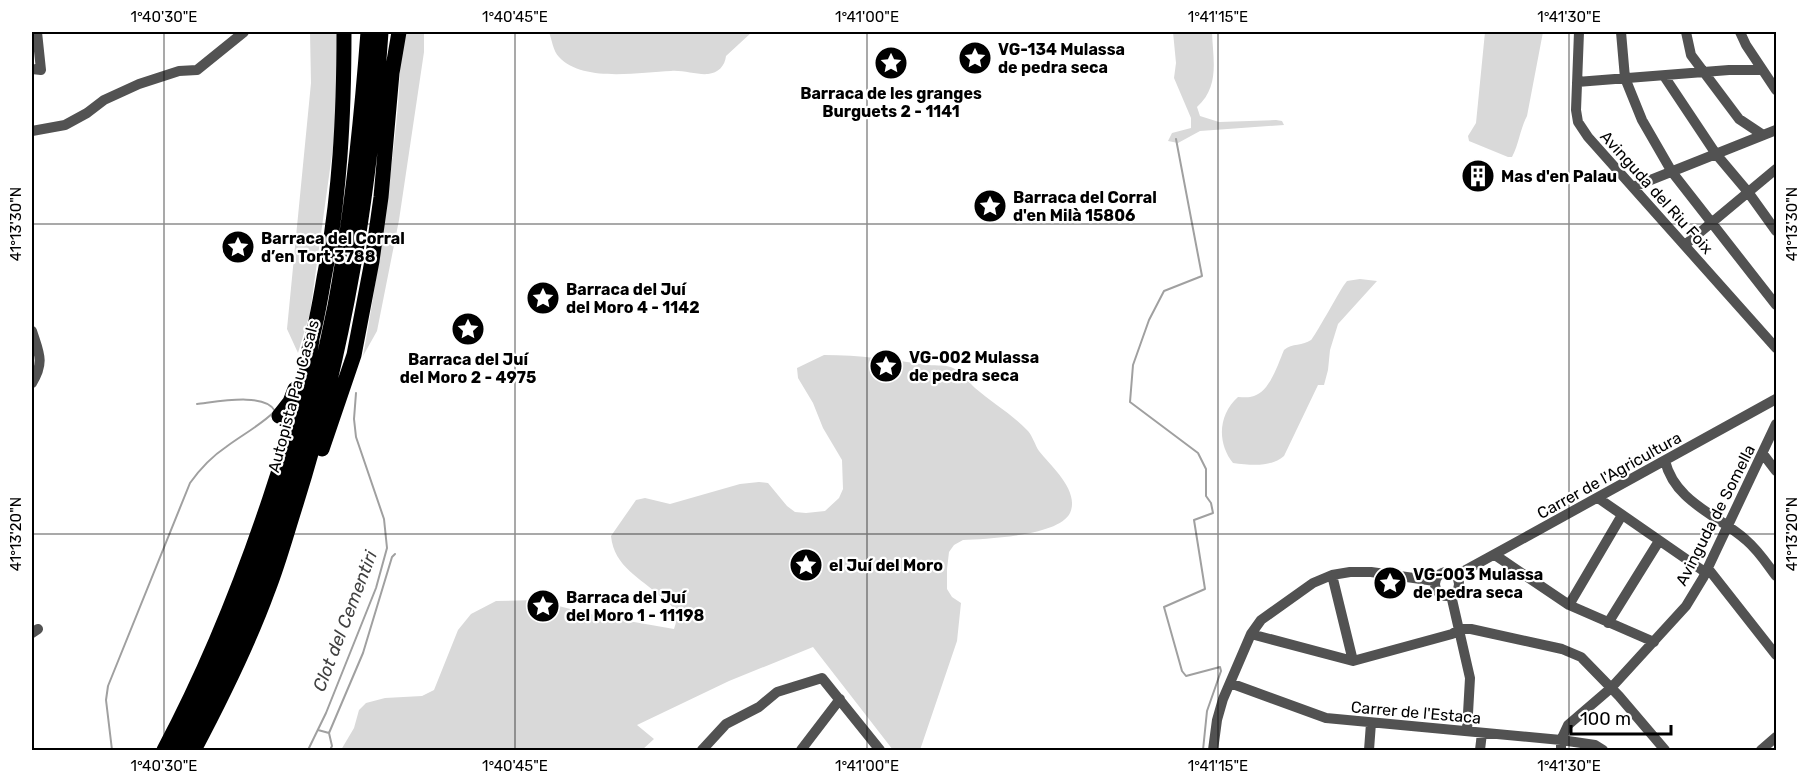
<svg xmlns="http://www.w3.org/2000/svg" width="1808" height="782" viewBox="0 0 1808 782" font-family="Rubik,sans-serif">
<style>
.green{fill:#d9d9d9}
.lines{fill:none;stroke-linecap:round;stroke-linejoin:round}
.stream{stroke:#a0a0a0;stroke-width:2}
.minor{stroke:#525252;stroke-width:10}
.highway{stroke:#000;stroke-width:15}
.ticks{fill:none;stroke:#000;stroke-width:1.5;stroke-opacity:0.45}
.labels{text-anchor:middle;stroke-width:4.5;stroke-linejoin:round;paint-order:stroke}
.poi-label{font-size:16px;font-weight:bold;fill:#000;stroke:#fff;text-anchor:start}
.street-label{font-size:16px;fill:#000;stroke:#fff}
.water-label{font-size:18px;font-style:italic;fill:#414141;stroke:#fff}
.neatline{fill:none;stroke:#000;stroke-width:2}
.ticks-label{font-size:15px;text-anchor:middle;fill:#000}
</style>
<rect width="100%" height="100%" fill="#fff"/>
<!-- green -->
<path class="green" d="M 310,32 L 344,32 L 334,140 L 310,313 L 298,353 L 287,329 L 311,83 Z
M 400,32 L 424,32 L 424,52 L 399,220 L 377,331 L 363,356 C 373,302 381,247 388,192 C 395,139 402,85 400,32 Z
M 549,32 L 752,32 L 726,56 C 725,66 718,73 708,74 C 697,75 683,70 671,71 C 640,72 583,83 559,57 C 553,51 552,40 549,32 Z
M 1173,32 L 1212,32 C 1213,60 1220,86 1197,107 L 1200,116 L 1219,122 L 1276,120 L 1282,121 L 1284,125 L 1200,131 L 1178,143 L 1168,141 L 1172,133 L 1191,128 L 1191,118 L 1174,78 L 1176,63 Z
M 1485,32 L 1543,32 L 1527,116 C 1520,129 1519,144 1512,157 L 1508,157 L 1469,141 L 1468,136 L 1476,123 Z
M 1360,279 L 1377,281 L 1338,324 L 1330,350 L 1328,370 L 1324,385 L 1318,385 L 1284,456 C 1270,468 1250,465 1233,463 C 1217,443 1218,415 1238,397 C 1243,397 1249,398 1254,396 C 1270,391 1278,364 1284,350 C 1292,343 1303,346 1311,340 C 1314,338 1339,292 1344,285 L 1347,281 Z
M 824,355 C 859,355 894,360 928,365 C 937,366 947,364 955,369 C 962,374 969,382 975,388 C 992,403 1012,414 1028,431 C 1033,437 1035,445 1039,451 C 1051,466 1080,491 1070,513 C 1059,536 986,539 963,540 L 954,545 L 949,552 L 947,569 L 947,589 L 952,597 L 961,603 L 957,641 L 920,750 L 893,750 L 813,647 L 729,681 L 637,725 L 654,739 L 642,750 L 341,750 L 354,728 L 359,710 L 366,703 L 385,698 L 422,696 L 434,690 L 458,630 L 471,614 L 496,601 L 535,600 L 594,615 L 674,629 C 676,623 678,617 675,611 C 672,605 666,601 661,597 C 641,578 614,567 611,536 L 636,500 L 645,498 L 670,504 L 740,484 L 759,482 L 768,483 L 787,506 L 795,512 L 806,513 L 825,511 L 839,498 L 843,489 L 842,460 L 823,428 L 813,403 L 798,378 L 797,368 Z"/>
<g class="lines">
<!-- stream -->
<path class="stream" d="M 1176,139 L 1202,276 L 1164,291 L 1149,320 L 1133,365 L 1130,402 L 1198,453 L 1206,469 L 1206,496 L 1211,503 L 1213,513 L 1194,520 L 1205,589 L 1164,607 L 1182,671 L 1186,676 L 1220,667 L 1221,671 L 1207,711 L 1203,750
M 318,730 L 329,733
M 112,750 L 106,700 L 108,686 L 190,483 C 200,469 211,457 226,447 C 242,435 261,425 275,411 C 265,392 216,402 197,404
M 308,750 L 326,713 L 376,588 L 387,548 L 384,519 L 356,437 L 354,419 L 356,393
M 330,750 L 332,746 L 329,733 L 363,653 L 392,557 L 395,554"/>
<!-- minor -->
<path class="minor" d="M 1579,32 L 1576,110 L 1578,122 L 1588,137 L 1776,348
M 1621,32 L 1625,78 L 1642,120 L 1672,172 L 1776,305
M 1686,32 L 1691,55 L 1739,119 L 1763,135
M 1740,32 L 1746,45 L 1776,90
M 32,69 L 41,70 L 37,32
M 1664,76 L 1716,154 L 1748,192 L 1776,231
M 1577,82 L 1729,70 L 1762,70
M 32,131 L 65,125 L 87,113 L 104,100 L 139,84 L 179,71 L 197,70 L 244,32
M 1633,187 L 1776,130
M 1686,244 L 1776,169
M 32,331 C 39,353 45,362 32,383
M 1763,454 L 1776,471
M 1665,461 C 1675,502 1718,515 1746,540 C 1758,550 1767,564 1776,576
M 1598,498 L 1702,570 L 1710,571 L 1776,655
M 1495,555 L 1569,605 L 1654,642
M1435 584a12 12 0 1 1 24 0a12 12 0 1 1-24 0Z
M 1332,575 L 1353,661
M 1455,576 L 1776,399
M 1451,595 L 1470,678 L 1467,731
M 1569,605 L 1622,515
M 1608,623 L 1659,541
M 32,633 L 38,629
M 1251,634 L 1353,661 L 1452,634 L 1460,629 L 1471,629 L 1562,649 L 1581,657 L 1619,696 L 1665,750
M 1230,683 L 1326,718 L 1561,740 L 1595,745 L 1603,750
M 702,750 L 726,724 L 759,707 L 777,692 L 822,678 L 880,750
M 801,750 L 840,699
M 1213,750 L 1217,720 L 1223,699 L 1251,634 L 1261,620 L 1313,583 L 1332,575 L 1350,572 L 1371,572 L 1435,581
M 1369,750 L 1371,723
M 1480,750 L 1482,733
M 1561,750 L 1561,740 L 1568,725 L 1611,688 L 1686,606 L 1703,578 L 1776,424
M 1761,750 L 1776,737"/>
<!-- highway -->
<path class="highway" d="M 309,349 C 316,326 320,302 324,278 C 340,196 344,115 344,32
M 279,416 L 290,402 L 295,389
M 322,449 L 354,355 L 372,261 L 381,197 L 392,73 L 399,32
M 164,750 C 207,669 241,585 270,498 C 287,447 304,394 312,340
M 180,750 C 252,612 305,459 335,306 C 352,215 361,124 368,32
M 194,750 C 221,699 248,645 268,590 C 279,562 287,532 296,504 C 345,348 370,194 381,32"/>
</g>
<!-- ticks -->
<path class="ticks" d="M 164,32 L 164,750M 515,32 L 515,750M 867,32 L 867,750M 1218,32 L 1218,750M 1569,32 L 1569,750M 32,224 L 1776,224M 32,534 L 1776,534"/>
<!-- icons -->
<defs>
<g id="sight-disc" transform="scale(1.725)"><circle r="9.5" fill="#000" stroke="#fff"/><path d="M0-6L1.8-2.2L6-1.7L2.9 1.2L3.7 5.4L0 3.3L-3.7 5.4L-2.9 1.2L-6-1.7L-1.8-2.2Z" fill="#fff"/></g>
<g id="building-disc" transform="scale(1.725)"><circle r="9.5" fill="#000" stroke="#fff"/><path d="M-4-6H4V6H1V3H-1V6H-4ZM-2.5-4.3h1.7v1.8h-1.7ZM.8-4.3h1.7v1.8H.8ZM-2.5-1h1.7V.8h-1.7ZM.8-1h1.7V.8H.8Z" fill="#fff"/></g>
</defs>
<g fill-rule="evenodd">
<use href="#sight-disc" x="975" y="58"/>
<use href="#sight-disc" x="891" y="63"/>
<use href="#building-disc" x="1478" y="176"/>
<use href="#sight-disc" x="990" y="206"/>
<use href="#sight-disc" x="238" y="247"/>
<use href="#sight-disc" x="543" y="298"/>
<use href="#sight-disc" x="468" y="329"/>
<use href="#sight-disc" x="886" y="366"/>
<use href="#sight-disc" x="806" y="565"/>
<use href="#sight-disc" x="1390" y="583"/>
<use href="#sight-disc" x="543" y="606"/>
</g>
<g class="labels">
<!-- poi labels -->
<g class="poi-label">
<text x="998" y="55">VG-134 Mulassa<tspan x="998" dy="18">de pedra seca</tspan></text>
<text x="891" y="99" text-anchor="middle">Barraca de les granges<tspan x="891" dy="18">Burguets 2 - 1141</tspan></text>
<text x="1501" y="182">Mas d'en Palau</text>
<text x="1013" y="203">Barraca del Corral<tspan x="1013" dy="18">d'en Milà 15806</tspan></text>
<text x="261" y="244">Barraca del Corral<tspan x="261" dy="18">d’en Tort 3788</tspan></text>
<text x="566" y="295">Barraca del Juí<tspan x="566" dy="18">del Moro 4 - 1142</tspan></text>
<text x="909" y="363">VG-002 Mulassa<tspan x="909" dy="18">de pedra seca</tspan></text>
<text x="468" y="365" text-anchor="middle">Barraca del Juí<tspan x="468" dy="18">del Moro 2 - 4975</tspan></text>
<text x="829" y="571">el Juí del Moro</text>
<text x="1413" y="580">VG-003 Mulassa<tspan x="1413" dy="18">de pedra seca</tspan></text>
<text x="566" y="603">Barraca del Juí<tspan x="566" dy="18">del Moro 1 - 11198</tspan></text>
</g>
<!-- street labels -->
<g class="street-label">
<text transform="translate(1657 192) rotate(48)" y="6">Avinguda del Riu Foix</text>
<text transform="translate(293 396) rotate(-75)" y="6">Autopista Pau Casals</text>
<text transform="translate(1609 475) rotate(-29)" y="6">Carrer de l'Agricultura</text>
<text transform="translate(1715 515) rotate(-63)" y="6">Avinguda de Somella</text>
<text transform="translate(1416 712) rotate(5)" y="6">Carrer de l'Estaca</text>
</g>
<!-- water labels -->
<g class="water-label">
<text transform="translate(345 621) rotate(-69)" y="6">Clot del Cementiri</text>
</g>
</g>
<!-- border -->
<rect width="1808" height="782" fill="none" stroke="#ffffff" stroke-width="66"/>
<!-- scale -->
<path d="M1571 725v9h100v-9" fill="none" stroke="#000000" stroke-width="3"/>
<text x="1580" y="725" font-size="18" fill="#000000" stroke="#ffffff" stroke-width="4.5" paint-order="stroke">100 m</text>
<rect x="33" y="33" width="1742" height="716" class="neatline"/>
<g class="ticks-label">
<text x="164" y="22">1°40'30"E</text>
<text x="515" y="22">1°40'45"E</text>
<text x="867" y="22">1°41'00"E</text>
<text x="1218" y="22">1°41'15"E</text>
<text x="1569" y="22">1°41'30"E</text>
<text transform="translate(16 224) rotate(-90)" y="5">41°13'30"N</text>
<text transform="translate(1792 224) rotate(-90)" y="5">41°13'30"N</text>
<text transform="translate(16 534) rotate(-90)" y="5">41°13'20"N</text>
<text transform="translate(1792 534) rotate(-90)" y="5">41°13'20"N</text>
<text x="164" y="771">1°40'30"E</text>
<text x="515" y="771">1°40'45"E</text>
<text x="867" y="771">1°41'00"E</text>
<text x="1218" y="771">1°41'15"E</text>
<text x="1569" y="771">1°41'30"E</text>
</g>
</svg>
